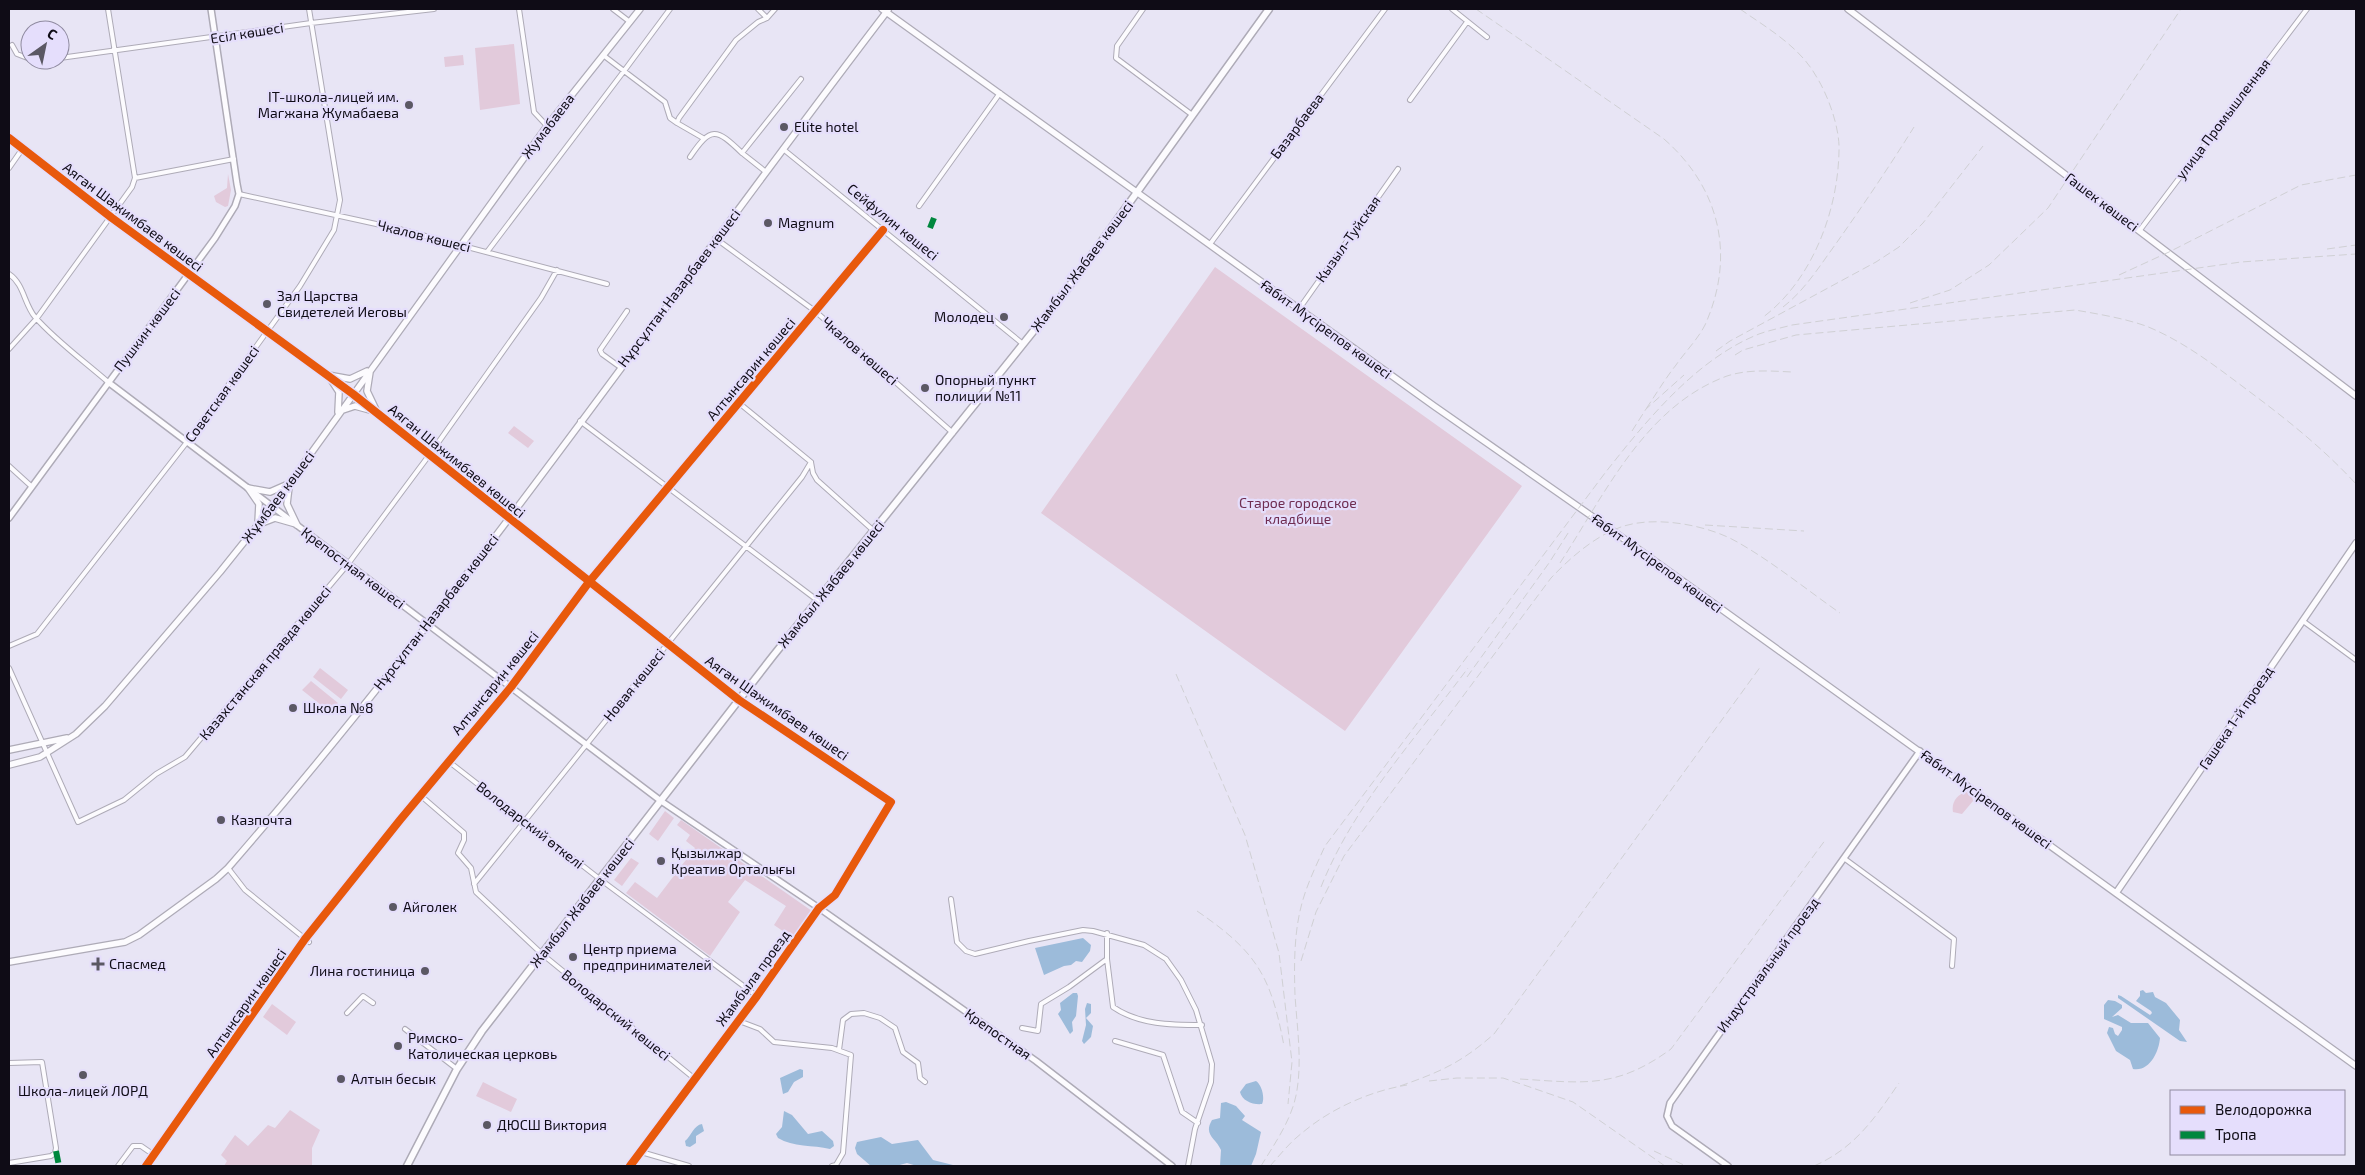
<svg xmlns="http://www.w3.org/2000/svg" width="2365" height="1175" viewBox="0 0 2365 1175" font-family="'Exo 2',sans-serif">
<style>
.green{fill:#e2cadb}
.water{fill:#9cbbda}
.lines{fill:none;stroke-linecap:round;stroke-linejoin:round}
.minor-casing{stroke:#aeabb7;stroke-width:6}
.tertiary-casing{stroke:#aeabb7;stroke-width:8}
.secondary-casing{stroke:#aeabb7;stroke-width:8}
.primary-casing{stroke:#aeabb7;stroke-width:9}
.minor{stroke:#fcfbfe;stroke-width:4}
.tertiary{stroke:#fcfbfe;stroke-width:5}
.secondary{stroke:#fcfbfe;stroke-width:5.5}
.primary{stroke:#fcfbfe;stroke-width:6}
.rail{stroke:#d0d0d4;stroke-width:1;stroke-dasharray:8 4;stroke-linecap:butt}
.quiet{stroke:#00873e;stroke-width:6;stroke-dasharray:12 6;stroke-linecap:butt}
.cycleway-casing{stroke:#e5defc;stroke-width:11}
.cycleway{stroke:#e8590c;stroke-width:8}
.poi-dot{fill:#5b5864;stroke:#e5defc;stroke-width:2}
.labels{text-anchor:middle;stroke-width:4.5;stroke-linejoin:round;paint-order:stroke}
.street-label{font-size:14px;fill:#0f0c16;stroke:#e5defc}
.poi-label{font-size:14px;fill:#0f0c16;stroke:#e5defc;text-anchor:start}
.park-label{font-size:14px;fill:#6f2d51;stroke:#e5defc}
</style>
<rect width="100%" height="100%" fill="#e8e5f5"/>
<!-- green -->
<path class="green" d="M 514,44 L 520,104 L 480,110 L 475,48 Z
M 463,55 L 464,65 L 445,67 L 444,57 Z
M 228,174 L 231,190 L 228,206 L 225,207 L 216,202 L 214,196 L 227,188 Z
M 1215,267 L 1522,486 L 1345,731 L 1041,513 Z
M 514,426 L 534,441 L 528,448 L 508,433 Z
M 320,668 L 348,690 L 341,699 L 313,677 Z
M 311,681 L 338,703 L 331,713 L 302,690 Z
M 1966,792 L 1972,794 L 1973,801 L 1962,814 L 1953,812 C 1951,802 1958,794 1966,792 Z
M 665,811 L 674,818 L 658,841 L 649,834 Z
M 681,820 L 812,911 L 793,938 L 774,925 L 786,906 L 745,880 L 728,902 L 740,912 L 710,956 L 626,893 L 635,882 L 657,898 L 695,848 L 686,841 L 690,835 L 677,825 Z
M 631,858 L 639,863 L 622,886 L 614,880 Z
M 272,1004 L 296,1022 L 287,1035 L 263,1017 Z
M 483,1082 L 517,1099 L 511,1112 L 476,1096 Z
M 290,1110 L 320,1130 L 312,1148 L 312,1166 L 224,1166 L 227,1161 L 221,1155 L 235,1135 L 248,1146 L 268,1125 L 275,1128 Z"/>
<!-- water -->
<path class="water" d="M 1083,938 L 1091,945 L 1090,951 L 1082,962 L 1076,961 L 1071,965 L 1064,966 L 1044,975 L 1035,948 Z
M 2143,990 L 2146,993 L 2153,992 L 2155,997 L 2166,1003 L 2180,1020 L 2179,1030 L 2187,1042 L 2180,1041 L 2118,998 L 2118,995 L 2121,996 L 2150,1015 L 2152,1013 L 2151,1011 L 2136,1001 L 2140,996 L 2140,991 Z
M 1073,993 L 1077,993 L 1078,996 L 1076,1016 L 1072,1022 L 1073,1031 L 1070,1034 L 1058,1014 L 1061,1010 L 1060,1003 Z
M 2108,1000 L 2115,1001 L 2122,1005 L 2122,1008 L 2112,1017 L 2118,1015 L 2131,1023 L 2148,1023 L 2160,1038 C 2159,1051 2150,1072 2133,1069 L 2130,1060 L 2116,1051 L 2107,1033 L 2109,1027 L 2113,1028 L 2115,1034 L 2118,1036 L 2122,1030 L 2122,1027 L 2104,1019 L 2104,1005 Z
M 1087,1003 L 1091,1004 L 1091,1013 L 1086,1018 L 1093,1026 L 1091,1037 L 1084,1044 L 1082,1041 L 1086,1025 L 1085,1009 Z
M 800,1069 L 803,1070 L 803,1077 L 794,1082 L 788,1092 L 783,1094 L 780,1078 Z
M 1256,1081 C 1262,1085 1265,1098 1262,1104 C 1253,1105 1242,1101 1240,1092 L 1246,1084 Z
M 1226,1102 L 1236,1106 L 1245,1116 L 1242,1120 L 1261,1132 L 1256,1154 L 1251,1166 L 1220,1166 L 1221,1150 C 1216,1138 1203,1135 1212,1120 L 1220,1118 L 1221,1103 Z
M 784,1111 L 792,1115 L 808,1134 L 822,1131 L 833,1141 L 834,1146 L 830,1149 C 813,1145 793,1147 778,1138 L 776,1134 L 782,1127 Z
M 702,1124 L 704,1131 L 696,1136 L 696,1143 L 690,1147 L 686,1146 L 685,1141 C 691,1136 694,1125 702,1124 Z
M 881,1137 L 892,1144 L 918,1140 L 933,1160 L 957,1166 L 917,1166 L 907,1163 L 896,1166 L 871,1166 L 857,1154 L 855,1148 L 857,1142 Z"/>
<g class="lines">
<!-- minor casing -->
<g class="minor-casing">
<path id="minor" d="M 519,9 L 534,112 L 547,126
M 613,9 L 630,22
M 758,9 L 767,18
M 1143,9 L 1117,46 L 1116,58 L 1191,114
M 1452,9 L 1487,37
M 12,45 L 17,54 L 30,59
M 603,55 L 624,71 L 670,9
M 60,58 L 311,23 L 434,9
M 39,60 L 48,60
M 1410,100 L 1467,22
M 9,138 L 112,218 L 353,394 L 739,700 L 891,802 L 835,895 L 819,908 L 757,996 L 630,1166
M 703,138 L 677,123 L 679,118 L 736,40 L 758,22 L 767,18 L 775,9
M 783,149 L 1023,344
M 690,157 C 711,126 716,128 742,153
M 9,168 L 23,148
M 766,172 L 742,153 L 801,79
M 135,178 L 234,159
M 239,194 L 399,229 L 607,284
M 919,206 L 1000,93
M 2140,230 L 2307,9
M 715,238 L 815,311 L 953,433
M 1210,244 L 1385,9
M 487,252 L 624,71 L 665,102 L 670,118 L 677,123
M 9,274 C 24,284 24,304 35,317 C 56,341 84,361 108,382
M 1299,309 L 1398,169
M 9,349 L 37,318 L 132,187 L 135,178 L 108,9
M 620,367 L 602,354 L 600,350 L 627,311
M 739,403 L 811,462 L 813,473 L 817,480 L 874,531
M 580,421 L 817,600
M 9,466 L 31,486
M 589,582 L 883,230
M 2303,621 L 2356,660
M 9,646 L 37,634 L 187,442 L 300,286 L 334,230 L 340,200 L 309,9
M 9,668 L 78,822 L 124,800 L 156,774 L 185,757 L 348,564 L 430,454 L 541,298 L 557,270
M 448,761 L 601,880 L 757,996
M 420,795 L 464,833 L 464,840 L 458,853 L 471,868 L 476,892 L 542,954 L 695,1079
M 1845,859 L 1954,939 L 1952,966
M 228,868 L 245,890 L 309,942
M 474,884 L 802,477 L 811,462
M 951,899 L 957,942 L 966,951 L 975,954 L 1029,941 L 1083,930 L 1093,931 L 1144,945 L 1166,959 L 1181,980 L 1196,1010 L 1212,1064 L 1211,1082 L 1195,1129 L 1188,1166
M 1107,933 L 1107,959 L 1113,1007 C 1139,1025 1172,1025 1202,1025
M 347,1013 L 363,996 L 373,1003
M 739,1021 L 760,1029 L 774,1042 L 832,1048 L 851,1055 L 843,1153 L 836,1165 L 832,1166
M 1022,1028 L 1038,1031 L 1041,1004 L 1069,987 L 1107,959
M 405,1029 L 457,1069
M 1115,1041 L 1163,1055 L 1182,1112 L 1198,1123
M 839,1050 L 843,1020 L 851,1014 L 864,1013 L 880,1018 L 895,1028 L 903,1052 L 918,1063 L 920,1078 L 925,1082
M 9,1063 L 42,1062 L 56,1148 L 55,1153 L 51,1156 L 9,1163
M 641,1152 L 689,1166
M 118,1166 L 133,1146 L 141,1146 L 154,1155"/>
</g>
<!-- tertiary casing -->
<g class="tertiary-casing">
<path id="tertiary" d="M 108,382 L 661,801 L 819,908 L 1036,1061 L 1172,1166
M 9,518 L 215,238 L 235,206 L 239,194 L 237,184 L 211,9
M 146,1166 L 305,939 L 400,820 L 511,687 L 589,582
M 1728,1166 L 1672,1126 L 1667,1116 L 1670,1103 L 1920,751"/>
</g>
<!-- secondary casing -->
<g class="secondary-casing">
<path id="secondary" d="M 882,9 L 1434,406 L 1613,531 L 2356,1066
M 1848,9 L 2356,396
M 370,372 L 367,391 L 377,412
M 328,375 L 350,379 L 367,371
M 328,375 L 339,392 L 338,412
M 343,410 L 355,406 L 377,412
M 289,487 L 287,504 L 297,525
M 248,488 L 270,492 L 286,485
M 248,488 L 259,504 L 258,523
M 262,523 L 275,518 L 296,524
M 9,750 L 67,738
M 9,765 L 40,757 L 76,734 L 105,706 L 220,572 L 273,506 L 547,126 L 640,9
M 2116,893 L 2356,543
M 9,962 L 125,942 L 139,935 L 216,879 L 228,868 C 465,596 669,296 888,10"/>
</g>
<!-- primary casing -->
<g class="primary-casing">
<path id="primary" d="M 407,1166 L 457,1069 L 482,1031 L 773,656 L 1068,288 L 1269,9"/>
</g>
<!-- minor -->
<use href="#minor" class="minor"/>
<!-- tertiary -->
<use href="#tertiary" class="tertiary"/>
<!-- secondary -->
<use href="#secondary" class="secondary"/>
<!-- primary -->
<use href="#primary" class="primary"/>
<!-- rail -->
<path class="rail" d="M 1476,9 L 1664,139 C 1720,188 1736,256 1705,325 C 1698,339 1685,352 1676,365 C 1665,379 1656,394 1646,409
M 1740,9 C 1767,28 1799,46 1816,76 C 1828,95 1840,128 1839,151 C 1838,211 1812,281 1762,318
M 2327,249 L 2356,245
M 2119,275 L 2169,252 L 2301,185 L 2356,175
M 1910,303 L 1950,290 L 1989,265 L 2048,208 L 2181,9
M 1783,307 C 1804,291 1819,267 1835,245 C 1862,207 1889,167 1914,127
M 1716,351 L 1730,341 L 1876,262 L 1899,247 L 1923,223 L 1983,146
M 1735,355 L 1743,350 L 1796,335 L 2075,310 C 2098,314 2123,318 2146,326 C 2183,341 2214,365 2246,389 C 2285,418 2323,448 2356,484
M 1632,431 L 1646,409 L 1684,375
M 1705,525 L 1804,531
M 1560,563 C 1605,494 1645,406 1727,376 C 1748,369 1771,371 1792,372
M 1176,674 L 1245,835 L 1279,953 L 1292,1062 L 1288,1104
M 1467,677 L 1549,563 L 1570,530
M 1321,887 C 1353,806 1416,738 1468,668
M 1197,911 C 1257,952 1271,976 1284,1046
M 1301,961 L 1316,912 L 1344,856 L 1551,578 C 1570,558 1595,536 1621,527 C 1655,515 1709,525 1739,543 C 1774,563 1807,590 1840,613
M 1520,1079 C 1585,1083 1616,1089 1671,1049 L 1826,839
M 1429,1081 L 1457,1078 L 1503,1078 L 1524,1085 L 1573,1102 L 1665,1166
M 1400,1086 C 1440,1072 1461,1063 1494,1034 L 1761,666
M 1654,1151 L 1686,1166
M 1261,1166 C 1275,1143 1293,1118 1297,1090 C 1302,1059 1297,1027 1295,995 C 1294,967 1294,934 1301,907 C 1306,886 1316,866 1325,846 L 1605,473 C 1646,421 1696,359 1759,334 C 1770,330 1781,328 1792,325 L 2241,262 L 2356,254
M 1270,1166 C 1280,1155 1290,1142 1302,1133 C 1330,1109 1370,1091 1407,1085
M 1814,1166 C 1855,1148 1875,1118 1899,1083"/>
<!-- quiet -->
<path class="quiet" d="M 930,228 L 934,218
M 56,1151 L 59,1166"/>
<!-- cycleway casing -->
<g class="cycleway-casing">
<path id="cycleway" d="M 9,138 L 112,218 L 353,394 L 739,700 L 891,802 L 835,895 L 819,908 L 757,996 L 630,1166
M 146,1166 L 305,939 L 400,820 L 511,687 L 589,582 L 883,230"/>
</g>
<!-- cycleway -->
<use href="#cycleway" class="cycleway"/>
</g>
<!-- markers -->
<g class="poi-dot">
<circle cx="409" cy="105" r="5"/>
<circle cx="784" cy="127" r="5"/>
<circle cx="768" cy="223" r="5"/>
<circle cx="267" cy="304" r="5"/>
<circle cx="1004" cy="317" r="5"/>
<circle cx="925" cy="388" r="5"/>
<circle cx="293" cy="708" r="5"/>
<circle cx="221" cy="820" r="5"/>
<circle cx="661" cy="861" r="5"/>
<circle cx="393" cy="907" r="5"/>
<circle cx="573" cy="957" r="5"/>
<path d="M95.5 956.5h5v5h5v5h-5v5h-5v-5h-5v-5h5z"/>
<circle cx="425" cy="971" r="5"/>
<circle cx="398" cy="1046" r="5"/>
<circle cx="83" cy="1075" r="5"/>
<circle cx="341" cy="1079" r="5"/>
<circle cx="487" cy="1125" r="5"/>
</g>
<g class="labels">
<!-- street labels -->
<g class="street-label">
<text transform="translate(247 33) rotate(-9)" y="5">Есіл көшесі</text>
<text transform="translate(2223 119) rotate(-53)" y="5">улица Промышленная</text>
<text transform="translate(548 126) rotate(-53)" y="5">Жумабаева</text>
<text transform="translate(1297 126) rotate(-53)" y="5">Базарбаева</text>
<text transform="translate(2102 202) rotate(37)" y="5">Гашек көшесі</text>
<text transform="translate(133 217) rotate(37)" y="5">Аяган Шажимбаев көшесі</text>
<text transform="translate(893 222) rotate(39)" y="5">Сейфулин көшесі</text>
<text transform="translate(424 236) rotate(14)" y="5">Чкалов көшесі</text>
<text transform="translate(1348 239) rotate(-55)" y="5">Кызыл-Туйская</text>
<text transform="translate(1082 266) rotate(-53)" y="5">Жамбыл Жабаев көшесі</text>
<text transform="translate(679 288) rotate(-53)" y="5">Нұрсұлтан Назарбаев көшесі</text>
<text transform="translate(1326 329) rotate(36)" y="5">Ғабит Мүсірепов көшесі</text>
<text transform="translate(147 330) rotate(-53)" y="5">Пушкин көшесі</text>
<text transform="translate(860 351) rotate(41)" y="5">Чкалов көшесі</text>
<text transform="translate(751 369) rotate(-50)" y="5">Алтынсарин көшесі</text>
<text transform="translate(222 394) rotate(-54)" y="5">Советская көшесі</text>
<text transform="translate(457 461) rotate(39)" y="5">Аяган Шажимбаев көшесі</text>
<text transform="translate(278 497) rotate(-53)" y="5">Жұмбаев көшесі</text>
<text transform="translate(1657 563) rotate(36)" y="5">Ғабит Мүсірепов көшесі</text>
<text transform="translate(353 568) rotate(37)" y="5">Крепостная көшесі</text>
<text transform="translate(831 584) rotate(-51)" y="5">Жамбыл Жабаев көшесі</text>
<text transform="translate(436 612) rotate(-52)" y="5">Нұрсұлтан Назарбаев көшесі</text>
<text transform="translate(265 663) rotate(-50)" y="5">Казахстанская правда көшесі</text>
<text transform="translate(495 683) rotate(-51)" y="5">Алтынсарин көшесі</text>
<text transform="translate(634 685) rotate(-51)" y="5">Новая көшесі</text>
<text transform="translate(777 708) rotate(35)" y="5">Аяган Шажимбаев көшесі</text>
<text transform="translate(2236 718) rotate(-56)" y="5">Гашека 1-й проезд</text>
<text transform="translate(1986 799) rotate(36)" y="5">Ғабит Мүсірепов көшесі</text>
<text transform="translate(530 825) rotate(38)" y="5">Володарский өткелі</text>
<text transform="translate(582 903) rotate(-52)" y="5">Жамбыл Жабаев көшесі</text>
<text transform="translate(1768 965) rotate(-54)" y="5">Индустриальный проезд</text>
<text transform="translate(753 978) rotate(-54)" y="5">Жамбыла проезд</text>
<text transform="translate(246 1003) rotate(-55)" y="5">Алтынсарин көшесі</text>
<text transform="translate(616 1015) rotate(39)" y="5">Володарский көшесі</text>
<text transform="translate(998 1034) rotate(35)" y="5">Крепостная</text>
</g>
<!-- poi labels -->
<g class="poi-label">
<text x="399" y="102" text-anchor="end">IT-школа-лицей им.<tspan x="399" dy="16">Магжана Жумабаева</tspan></text>
<text x="794" y="132">Elite hotel</text>
<text x="778" y="228">Magnum</text>
<text x="277" y="301">Зал Царства<tspan x="277" dy="16">Свидетелей Иеговы</tspan></text>
<text x="994" y="322" text-anchor="end">Молодец</text>
<text x="935" y="385">Опорный пункт<tspan x="935" dy="16">полиции №11</tspan></text>
<text x="303" y="713">Школа №8</text>
<text x="231" y="825">Казпочта</text>
<text x="671" y="858">Қызылжар<tspan x="671" dy="16">Креатив Орталығы</tspan></text>
<text x="403" y="912">Айголек</text>
<text x="583" y="954">Центр приема<tspan x="583" dy="16">предпринимателей</tspan></text>
<text x="109" y="969">Спасмед</text>
<text x="415" y="976" text-anchor="end">Лина гостиница</text>
<text x="408" y="1043">Римско-<tspan x="408" dy="16">Католическая церковь</tspan></text>
<text x="351" y="1084">Алтын бесык</text>
<text x="83" y="1096" text-anchor="middle">Школа-лицей ЛОРД</text>
<text x="497" y="1130">ДЮСШ Виктория</text>
</g>
<!-- park labels -->
<g class="park-label">
<text x="1298" y="508">Старое городское<tspan x="1298" dy="16">кладбище</tspan></text>
</g>
</g>
<!-- border -->
<rect width="2365" height="1175" fill="none" stroke="#0f0c16" stroke-width="20"/>
<!-- legend -->
<rect x="2170" y="1090" width="175" height="65" fill="#e5defc" stroke="#8f8aa0"/>
<rect x="2180" y="1106" width="25" height="8" fill="#e8590c" stroke="#8f8aa0"/>
<text x="2215" y="1115" font-size="15" fill="#0f0c16">Велодорожка</text>
<rect x="2180" y="1131" width="25" height="8" fill="#00873e" stroke="#8f8aa0"/>
<text x="2215" y="1140" font-size="15" fill="#0f0c16">Тропа</text>
<!-- north arrow -->
<g transform="translate(45 45) rotate(33)"><circle r="24" fill="#e5defc" stroke="#8f8aa0"/>
<path d="M0-4L9 19L0 12L-9 19Z" fill="#5b5864"/>
<text y="-8" font-size="14" font-weight="bold" text-anchor="middle" fill="#0f0c16">С</text>
</g>
</svg>
